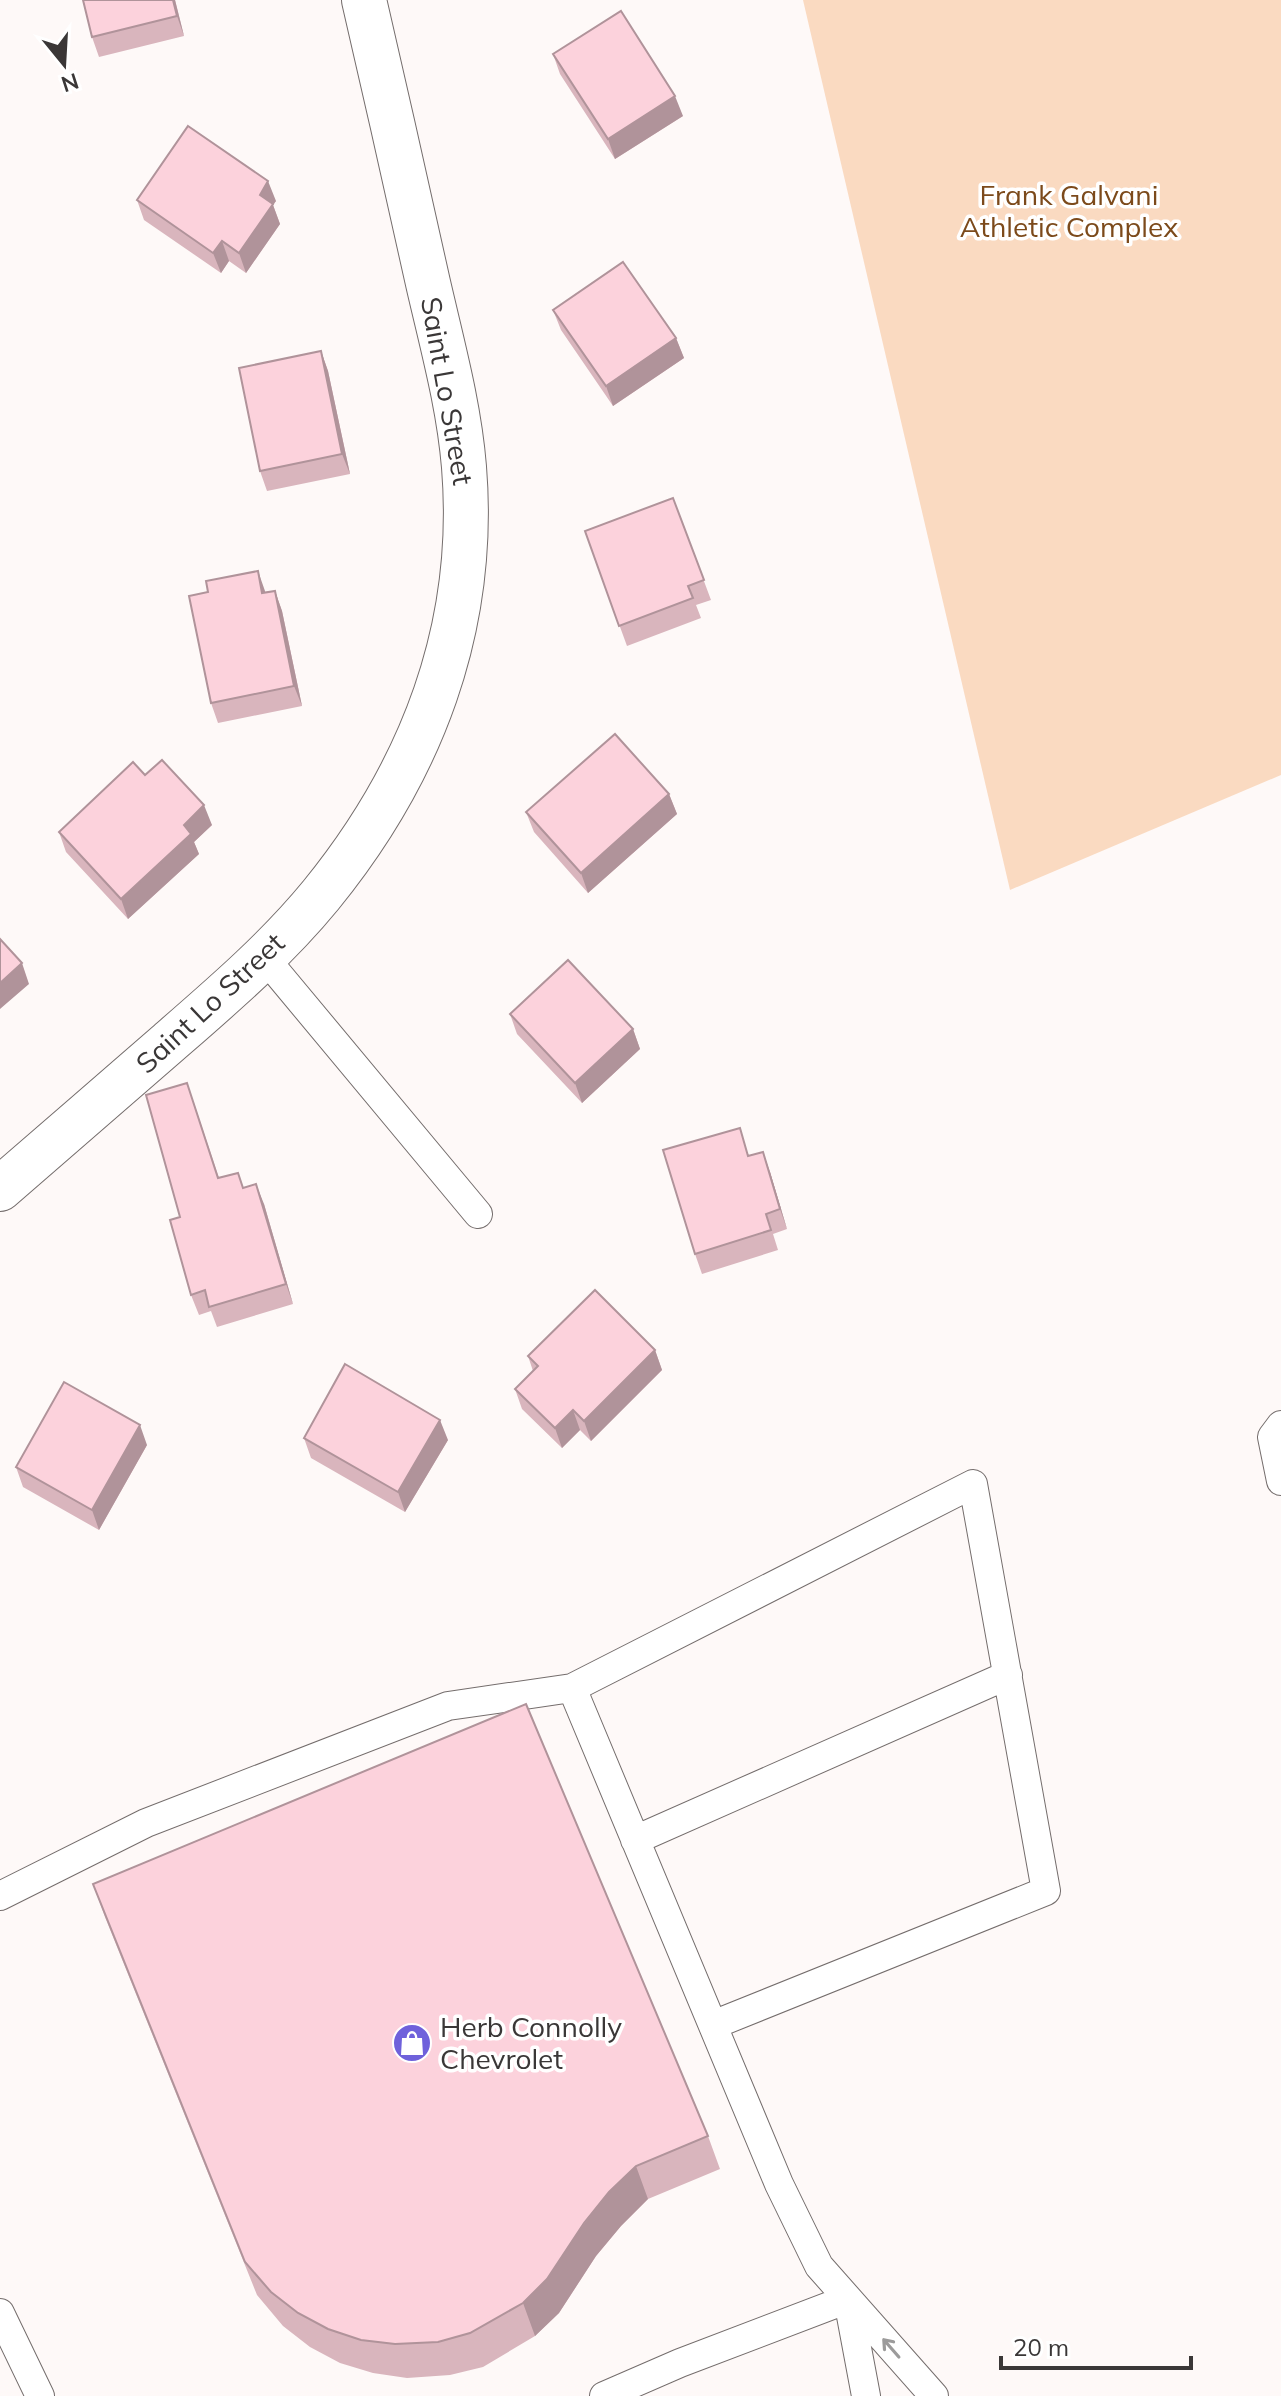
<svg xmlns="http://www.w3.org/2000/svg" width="1281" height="2396" viewBox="0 0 1281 2396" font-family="Mulish,sans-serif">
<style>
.green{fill:#fadac1}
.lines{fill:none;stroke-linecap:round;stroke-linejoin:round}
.lane-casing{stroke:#746d6c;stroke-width:30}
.street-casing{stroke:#746d6c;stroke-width:46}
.lane{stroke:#fff;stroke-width:28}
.street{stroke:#fff;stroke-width:44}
.wall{fill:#d9b5bd}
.shaded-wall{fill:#b0939a}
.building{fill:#fcd2dc;stroke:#b0939a;stroke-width:2}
.oneway{stroke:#9c9b9b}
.labels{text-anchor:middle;stroke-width:7;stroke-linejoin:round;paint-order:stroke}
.park-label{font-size:28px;fill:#7c4a1b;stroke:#fff}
.street-label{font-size:28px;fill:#3a3737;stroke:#fff}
.poi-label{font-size:28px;fill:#3a3737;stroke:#fff;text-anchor:start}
</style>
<rect width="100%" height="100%" fill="#fef9f8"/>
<!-- green -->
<path class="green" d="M 803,0 L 1281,0 L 1281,775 L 1010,890 Z"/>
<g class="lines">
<!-- lane casing -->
<g class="lane-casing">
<path id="lane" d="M 264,957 L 478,1214
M 1281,1425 L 1272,1437 L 1281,1481
M 635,1840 L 1008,1675
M 0,1896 L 146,1823 L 448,1706 L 572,1688
M 713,2025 L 1046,1891 L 973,1484 L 572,1688 L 779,2184 L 819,2266 L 934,2396
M 848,2300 L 866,2396
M 0,2313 L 40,2396
M 604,2396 L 680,2363 L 848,2299"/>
</g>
<!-- street casing -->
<g class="street-casing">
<path id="street" d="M 0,1189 C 56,1141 111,1092 167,1044 C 221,997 276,950 321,895 C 422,771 477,627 464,467 C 459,405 442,344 428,283 C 407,189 386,94 364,0"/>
</g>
<!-- lane -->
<use href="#lane" class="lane"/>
<!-- street -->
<use href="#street" class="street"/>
</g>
<!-- wall -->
<path class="wall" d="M 175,0 L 184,36 L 99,57 L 92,37 Z
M 553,54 L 683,116 L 615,159 L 560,74 Z
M 137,200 L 276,201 L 273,205 L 280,224 L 246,273 L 229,261 L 221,273 L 144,220 Z
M 553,310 L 676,338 L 684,358 L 613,406 L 561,330 Z
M 321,351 L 328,371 L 350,474 L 267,491 L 260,471 Z
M 673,498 L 711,600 L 696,605 L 701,618 L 627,646 L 585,531 Z
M 275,591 L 282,611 L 302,706 L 218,723 L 211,703 L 265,592 Z
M 145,775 L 212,825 L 194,842 L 199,854 L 128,919 L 66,852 L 59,832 Z
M 669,794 L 677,814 L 588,893 L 534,832 L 526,812 Z
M 510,1014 L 633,1029 L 640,1049 L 582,1103 L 517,1034 Z
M 194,1103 L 219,1178 L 243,1188 L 264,1204 L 293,1304 L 217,1327 L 211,1311 L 199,1315 L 191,1295 Z
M 749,1156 L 770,1172 L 787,1229 L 773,1234 L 778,1250 L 702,1274 L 695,1254 Z
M 655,1350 L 662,1370 L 591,1441 L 580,1430 L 562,1448 L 522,1409 L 515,1389 L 533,1371 L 528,1356 Z
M 304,1438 L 448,1440 L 405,1512 L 311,1458 Z
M 147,1445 L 99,1530 L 23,1487 L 16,1467 Z
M 93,1884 L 708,2136 L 720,2169 L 648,2199 L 621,2226 L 596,2256 L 559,2313 L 535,2336 L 483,2367 L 450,2375 L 407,2378 L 373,2373 L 340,2363 L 310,2347 L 283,2326 L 257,2295 L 105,1917 Z"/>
<!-- shaded-wall -->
<path class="shaded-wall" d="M 173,0 L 175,0 L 184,36 L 177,16 Z
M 675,96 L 683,116 L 615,159 L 608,139 Z
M 268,181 L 276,201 L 273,205 L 280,224 L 246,273 L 239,253 L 260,195 Z
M 222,241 L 229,261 L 221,273 L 213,253 Z
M 676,338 L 684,358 L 613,406 L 606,386 Z
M 321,351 L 328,371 L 350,474 L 342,454 Z
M 258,571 L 265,591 L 270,613 L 262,593 Z
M 275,591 L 282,611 L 302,706 L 294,686 Z
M 669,794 L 677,814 L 588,893 L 581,873 Z
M 204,805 L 212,825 L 194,842 L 199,854 L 128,919 L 121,899 L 184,825 Z
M 22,963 L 29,984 L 0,1009 L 0,983 Z
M 633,1029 L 640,1049 L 582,1103 L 575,1083 Z
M 763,1152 L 770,1172 L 787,1229 L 780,1209 Z
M 256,1184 L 264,1204 L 293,1304 L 286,1284 Z
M 655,1350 L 662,1370 L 591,1441 L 584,1421 Z
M 573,1410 L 580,1430 L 562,1448 L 555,1428 Z
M 440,1420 L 448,1440 L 405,1512 L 398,1492 Z
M 140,1425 L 147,1445 L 99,1530 L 92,1510 Z
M 636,2166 L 648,2199 L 621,2226 L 596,2256 L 559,2313 L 535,2336 L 523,2303 L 609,2192 Z"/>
<!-- building -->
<path class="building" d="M 83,0 L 173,0 L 177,16 L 92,37 Z
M 621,11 L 675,96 L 608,139 L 553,54 Z
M 188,126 L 268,181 L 260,195 L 273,204 L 239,253 L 222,241 L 213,253 L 137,200 Z
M 623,262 L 676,338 L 606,386 L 553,310 Z
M 321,351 L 342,454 L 260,471 L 239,368 Z
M 673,498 L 704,580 L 688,586 L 693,598 L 619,626 L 585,531 Z
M 258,571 L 262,593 L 275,591 L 294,686 L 211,703 L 189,596 L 208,592 L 206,581 Z
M 615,734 L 669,794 L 581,873 L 526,812 Z
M 162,760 L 204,805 L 184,825 L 191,834 L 121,899 L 59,832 L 133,762 L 145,775 Z
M 0,939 L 22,963 L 0,983 Z
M 568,960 L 633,1029 L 575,1083 L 510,1014 Z
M 187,1083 L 218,1178 L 238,1173 L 243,1188 L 256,1184 L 286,1284 L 209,1307 L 205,1290 L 191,1295 L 170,1220 L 180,1217 L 146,1095 Z
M 740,1128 L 748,1156 L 763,1152 L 780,1209 L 766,1214 L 771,1230 L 695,1254 L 663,1150 Z
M 595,1290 L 655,1350 L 584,1421 L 573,1410 L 555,1428 L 515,1389 L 538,1366 L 528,1356 Z
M 345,1364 L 440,1420 L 398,1492 L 304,1438 Z
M 64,1382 L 140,1425 L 92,1510 L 16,1467 Z
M 526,1704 L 708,2136 L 636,2166 L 609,2192 L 584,2223 L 547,2279 L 523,2303 L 470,2333 L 438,2342 L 395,2344 L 361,2340 L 328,2329 L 298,2313 L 271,2292 L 245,2262 L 93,1884 Z"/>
<!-- one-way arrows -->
<defs><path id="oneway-shaft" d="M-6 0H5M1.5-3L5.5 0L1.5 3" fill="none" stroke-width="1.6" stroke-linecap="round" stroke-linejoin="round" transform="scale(2)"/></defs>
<use class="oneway" href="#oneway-shaft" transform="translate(891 2348) rotate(-131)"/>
<!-- icons -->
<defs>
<g id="shop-disc" transform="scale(2)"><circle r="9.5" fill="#6f61db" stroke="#fff"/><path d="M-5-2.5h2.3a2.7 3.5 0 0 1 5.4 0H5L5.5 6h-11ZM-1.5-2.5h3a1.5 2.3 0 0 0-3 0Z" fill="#fff"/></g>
</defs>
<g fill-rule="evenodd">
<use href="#shop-disc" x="412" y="2043"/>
</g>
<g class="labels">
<!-- park labels -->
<g class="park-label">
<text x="1069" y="205">Frank Galvani<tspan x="1069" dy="32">Athletic Complex</tspan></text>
</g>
<!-- street labels -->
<g class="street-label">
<text transform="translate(447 391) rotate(80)" y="10">Saint Lo Street</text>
<text transform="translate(210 1003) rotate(-43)" y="10">Saint Lo Street</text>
</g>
<!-- poi labels -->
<g class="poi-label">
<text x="440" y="2037">Herb Connolly<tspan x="440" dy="32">Chevrolet</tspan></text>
</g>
</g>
<!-- north arrow -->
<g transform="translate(64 64) rotate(162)" stroke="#ffffff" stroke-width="6" paint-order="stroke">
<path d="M0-6L14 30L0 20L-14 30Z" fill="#3a3737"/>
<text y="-12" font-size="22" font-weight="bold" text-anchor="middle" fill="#3a3737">N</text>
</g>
<!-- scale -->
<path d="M1001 2356v12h190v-12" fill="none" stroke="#3a3737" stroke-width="4"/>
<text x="1013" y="2356" font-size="24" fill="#3a3737" stroke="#ffffff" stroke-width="6" paint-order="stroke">20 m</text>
</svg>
